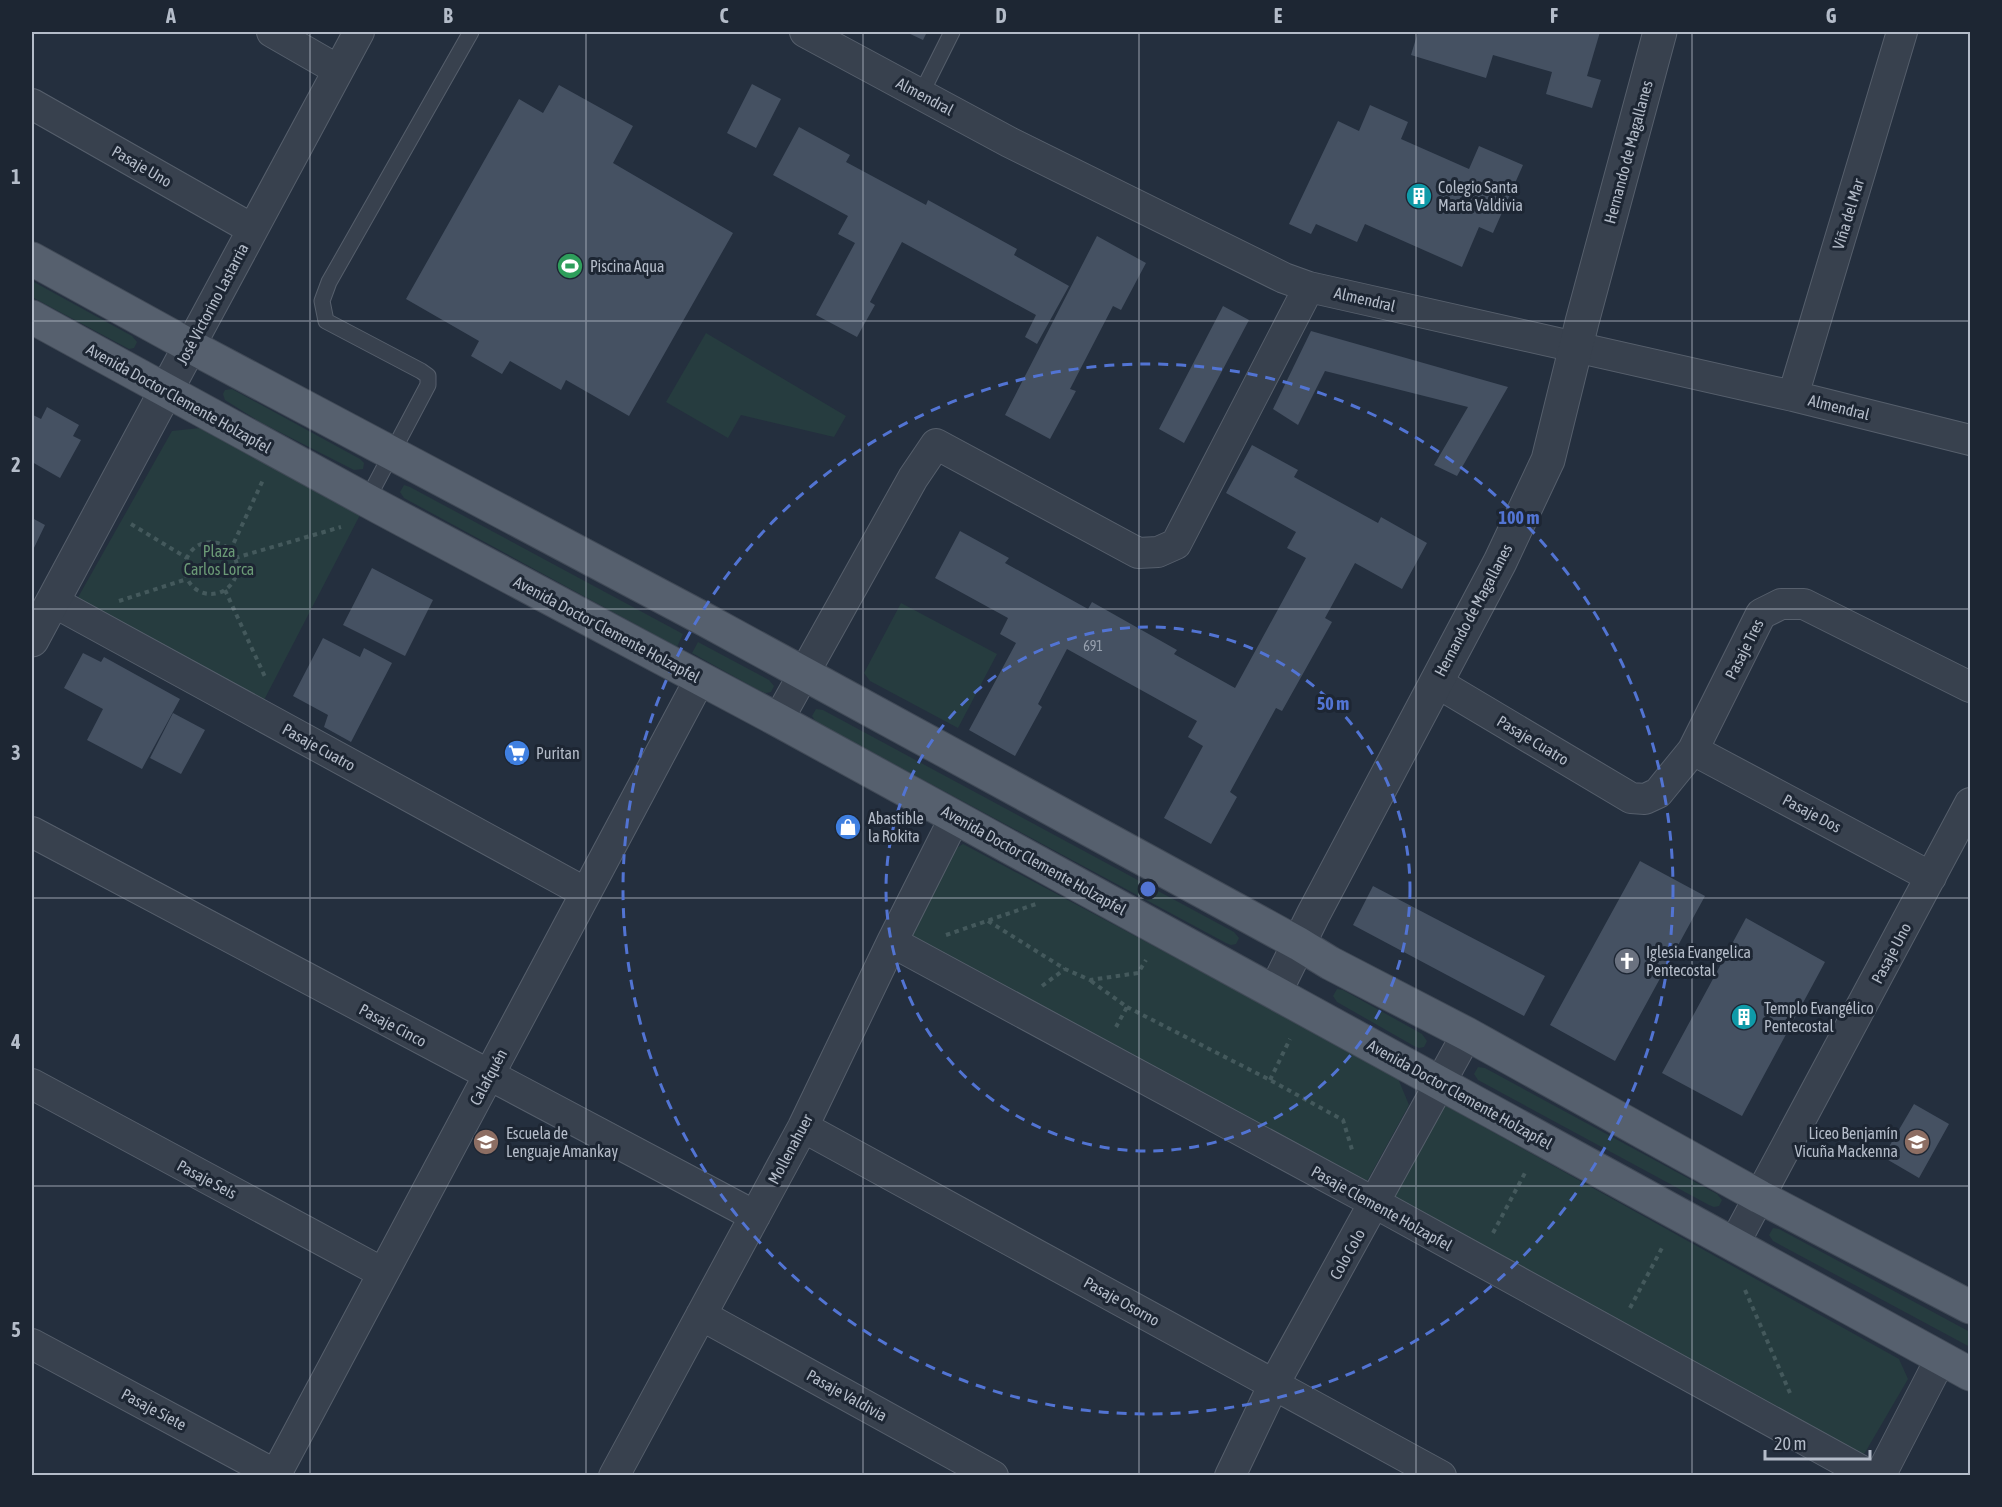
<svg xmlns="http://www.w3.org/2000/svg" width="2002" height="1507" viewBox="0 0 2002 1507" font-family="'Asap Condensed',sans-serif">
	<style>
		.green { fill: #263c3f }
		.building { fill: #455162 }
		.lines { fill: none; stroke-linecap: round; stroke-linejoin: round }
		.service-casing { stroke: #565f6c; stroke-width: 17 }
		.minor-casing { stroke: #565f6c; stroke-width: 32 }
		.tertiary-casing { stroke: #565f6c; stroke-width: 35 }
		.primary-casing { stroke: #414a57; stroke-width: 35 }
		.path { stroke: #44595c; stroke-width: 4; stroke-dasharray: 4.5 4.5; stroke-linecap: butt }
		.service { stroke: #38414e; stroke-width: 15 }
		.minor { stroke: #38414e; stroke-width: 30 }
		.tertiary { stroke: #38414e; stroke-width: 33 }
		.primary { stroke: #56606e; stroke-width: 33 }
		.grid { fill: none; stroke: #b4bcc9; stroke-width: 1.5; stroke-opacity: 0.55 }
		.ring { fill: none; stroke: #5274d3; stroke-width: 3; stroke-dasharray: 10 8 }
		.labels { text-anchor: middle; stroke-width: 6; stroke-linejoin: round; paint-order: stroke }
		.number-label { font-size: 14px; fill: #98a1af }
		.street-label { font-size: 16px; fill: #b4bcc9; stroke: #1d2633 }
		.poi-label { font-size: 16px; fill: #b4bcc9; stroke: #1d2633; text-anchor: start }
		.park-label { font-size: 16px; fill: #6b9a76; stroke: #1d2633 }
		.centre { fill: #5274d3; stroke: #1d2633; stroke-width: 3 }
		.ring-label { font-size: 18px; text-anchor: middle; font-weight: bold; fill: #5274d3; stroke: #1d2633; stroke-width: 6; stroke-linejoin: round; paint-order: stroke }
		.neatline { fill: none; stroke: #b4bcc9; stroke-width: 2 }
		.grid-label { font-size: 20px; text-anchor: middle; font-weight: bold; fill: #b4bcc9 }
	</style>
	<rect width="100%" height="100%" fill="#242f3e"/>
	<path class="green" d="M32,281L132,336L137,342L134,348L129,349L32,297Z
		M706,333L846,416L834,437L741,415L728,438L666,402Z
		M232,389L360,459L364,463L363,469L354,470L260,422L225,400L223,394L225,390Z
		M200,428L360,515L263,702L76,601L172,431Z
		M404,485L410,487L683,634L677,647L404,498L400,492Z
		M901,603L997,654L958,728L870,681L864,673Z
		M698,642L769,680L774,686L771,692L766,693L760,691L692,653Z
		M816,709L823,710L1234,932L1239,938L1236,944L1231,945L1226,943L816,722L812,716Z
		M963,844L1397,1076L1409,1105L1366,1183L904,938L950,852Z
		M1337,989L1343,990L1422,1034L1427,1041L1424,1047L1419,1048L1414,1046L1337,1002L1333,996Z
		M1478,1067L1485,1068L1717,1194L1722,1200L1719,1206L1714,1207L1709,1205L1478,1080L1474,1074Z
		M1439,1102L1899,1359L1908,1379L1863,1456L1387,1200Z
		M1773,1228L1779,1229L1970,1332V1347L1773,1241L1769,1235Z"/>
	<path class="building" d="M906,32H927L923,40Z
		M1418,32H1600L1587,76L1601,80L1592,108L1546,94L1552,72L1493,55L1486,78L1411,55Z
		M752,84L781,99L756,148L727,133Z
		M559,85L633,126L613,163L733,233L629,416L566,380L561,390L510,361L502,374L471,356L479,341L406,299L519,99L543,113Z
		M1370,105L1408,122L1401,139L1469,169L1479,146L1523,165L1493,233L1479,227L1462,267L1365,224L1357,242L1316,224L1311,234L1289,224L1338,121L1359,131Z
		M799,127L850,155L846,162L926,205L928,200L1017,249L1014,255L1069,286L1037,344L1025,337L1036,315L902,242L870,302L875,305L857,337L816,315L855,243L838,234L848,216L773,175Z
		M1097,236L1146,263L1121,310L1113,306L1070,389L1076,391L1050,439L1005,415Z
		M1223,306L1249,320L1184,443L1159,429Z
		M1311,331L1508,387L1457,476L1434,465L1468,407L1325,371L1298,425L1273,409Z
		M47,407L79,425L73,436L81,440L60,478L32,462V418L33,415L41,419Z
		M1252,445L1298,470L1294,477L1378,523L1381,517L1427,543L1402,589L1355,563L1325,618L1332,622L1282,711L1276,708L1230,792L1237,797L1211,844L1164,818L1203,746L1188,737L1197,721L1067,649L1038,704L1042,707L1015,756L969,730L1016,643L1000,634L1008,618L935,578L960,531L1009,558L1005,563L1088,609L1092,602L1177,650L1174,654L1235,688L1306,558L1287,548L1296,532L1226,493Z
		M32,518L45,525L32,552Z
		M372,568L433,600L405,656L343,625Z
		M323,638L360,657L364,648L392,663L351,742L324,727L328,715L293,696Z
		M83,653L101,662L104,657L180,699L142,769L87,740L103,709L64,688Z
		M173,713L205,730L181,774L150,758Z
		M1640,861L1705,896L1615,1061L1550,1025Z
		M1373,886L1545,976L1524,1016L1353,925Z
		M1746,918L1825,962L1742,1116L1662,1073Z
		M1914,1104L1949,1124L1919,1178L1883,1157Z"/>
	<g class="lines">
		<g class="service-casing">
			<path id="service" d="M921,94L952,32
				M367,500L428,385V376L421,371L326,321L322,301L329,282L471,32"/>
		</g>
		<g class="minor-casing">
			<path id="minor" d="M272,32L338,70
				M805,32L1009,142L1284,278L1309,287L1793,396L1970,440
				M32,104L252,229
				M190,346L359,32
				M1793,396L1902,32
				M52,601L586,893
				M1436,682L1631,798L1645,799L1658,793L1693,750L1761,614L1781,604H1804L1970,687
				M778,720L913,478L936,444L1138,553L1158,552L1176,544L1309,287
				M1693,750L1931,877
				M32,832L755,1216
				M892,942L1375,1203L1871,1476
				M32,1084L383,1273
				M803,1127L1441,1476
				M1734,1244L1970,803
				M701,1315L993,1476
				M32,1344L276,1475
				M275,1476L700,679
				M614,1476L803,1127L892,942L955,817
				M1230,1476L1274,1384L1467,1034
				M1880,1476L1941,1358"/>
		</g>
		<g class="tertiary-casing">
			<path id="tertiary" d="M32,640L190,346
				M1275,992L1313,915L1500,562L1548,460L1582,322L1660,32"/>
		</g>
		<g class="primary-casing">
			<path id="primary" d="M32,259L190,346L702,618L1299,944L1330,963L1467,1034L1760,1197L1970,1307
				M32,317L379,507L778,720L1970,1374"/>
		</g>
		<path class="path" d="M131,524L187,558
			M185 568a26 26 0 1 1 52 0a26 26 0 1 1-52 0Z
			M230,551L263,480
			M235,558L341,527
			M225,590L266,679
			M119,601L187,579
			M988,921L1065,969L1090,980L1138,973L1146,960
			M946,935L1039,903
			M1091,981L1127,1007L1116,1027
			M1042,986L1065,969
			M1127,1007L1270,1080L1343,1120L1353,1153
			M1270,1080L1290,1039
			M1493,1233L1526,1171
			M1745,1290L1790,1393
			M1630,1308L1663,1246"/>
		<use href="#service" class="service"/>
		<use href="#minor" class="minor"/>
		<use href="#tertiary" class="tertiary"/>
		<use href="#primary" class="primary"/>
	</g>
	<path class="grid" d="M310,32V1476M586,32V1476M863,32V1476M1139,32V1476M1416,32V1476M1692,32V1476M32,321H1970M32,609H1970M32,898H1970M32,1186H1970"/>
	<g class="ring">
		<circle cx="1148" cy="889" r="262"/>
		<circle cx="1148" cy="889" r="525"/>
	</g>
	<defs>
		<g id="building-disc" transform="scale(1.35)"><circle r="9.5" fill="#0f9aa8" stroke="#1d2633"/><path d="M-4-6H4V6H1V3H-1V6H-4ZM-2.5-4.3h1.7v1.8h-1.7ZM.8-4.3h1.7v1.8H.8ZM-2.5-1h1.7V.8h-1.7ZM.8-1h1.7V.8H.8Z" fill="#fff"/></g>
		<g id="stadium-disc" transform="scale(1.35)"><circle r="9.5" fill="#2e9e5b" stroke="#1d2633"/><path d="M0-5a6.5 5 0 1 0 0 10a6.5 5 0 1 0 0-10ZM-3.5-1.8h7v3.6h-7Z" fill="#fff"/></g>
		<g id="supermarket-disc" transform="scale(1.35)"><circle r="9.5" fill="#3f7fe0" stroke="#1d2633"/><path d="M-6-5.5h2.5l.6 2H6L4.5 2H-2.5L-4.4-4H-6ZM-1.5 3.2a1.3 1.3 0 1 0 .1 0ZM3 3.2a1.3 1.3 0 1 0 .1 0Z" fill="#fff"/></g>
		<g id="shop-disc" transform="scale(1.35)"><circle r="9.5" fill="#3f7fe0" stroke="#1d2633"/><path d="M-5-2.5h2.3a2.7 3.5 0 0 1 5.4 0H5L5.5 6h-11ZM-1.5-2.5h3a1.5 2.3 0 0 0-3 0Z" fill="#fff"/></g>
		<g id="church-disc" transform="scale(1.35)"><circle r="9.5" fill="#6b7280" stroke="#1d2633"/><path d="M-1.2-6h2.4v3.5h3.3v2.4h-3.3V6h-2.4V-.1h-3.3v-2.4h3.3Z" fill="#fff"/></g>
		<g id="school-disc" transform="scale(1.35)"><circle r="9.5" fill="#8d6e63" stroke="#1d2633"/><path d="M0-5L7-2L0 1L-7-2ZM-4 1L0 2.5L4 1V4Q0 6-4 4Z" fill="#fff"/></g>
	</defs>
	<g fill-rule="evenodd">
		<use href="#building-disc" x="1419" y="196"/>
		<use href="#stadium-disc" x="570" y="266"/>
		<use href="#supermarket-disc" x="517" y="753"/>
		<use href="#shop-disc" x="848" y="827"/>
		<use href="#church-disc" x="1627" y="961"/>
		<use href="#building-disc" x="1744" y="1017"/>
		<use href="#school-disc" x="486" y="1142"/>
		<use href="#school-disc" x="1917" y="1142"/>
	</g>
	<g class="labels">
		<g class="number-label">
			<text x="1093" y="651">691</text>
		</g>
		<g class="street-label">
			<text transform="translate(925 96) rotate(28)" y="6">Almendral</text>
			<text transform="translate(1628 152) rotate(-75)" y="6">Hernando de Magallanes</text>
			<text transform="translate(142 166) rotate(30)" y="6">Pasaje Uno</text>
			<text transform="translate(1848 214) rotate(-73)" y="6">Viña del Mar</text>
			<text transform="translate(1365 299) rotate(13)" y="6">Almendral</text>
			<text transform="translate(212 304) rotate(-62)" y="6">José Victorino Lastarria</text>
			<text transform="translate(179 398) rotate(29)" y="6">Avenida Doctor Clemente Holzapfel</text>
			<text transform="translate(1839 407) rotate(14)" y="6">Almendral</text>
			<text transform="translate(1473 610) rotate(-62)" y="6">Hernando de Magallanes</text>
			<text transform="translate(607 629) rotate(28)" y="6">Avenida Doctor Clemente Holzapfel</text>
			<text transform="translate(1744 649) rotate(-63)" y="6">Pasaje Tres</text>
			<text transform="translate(1533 740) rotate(31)" y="6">Pasaje Cuatro</text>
			<text transform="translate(319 747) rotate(29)" y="6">Pasaje Cuatro</text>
			<text transform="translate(1812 813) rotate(28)" y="6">Pasaje Dos</text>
			<text transform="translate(1034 860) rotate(29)" y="6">Avenida Doctor Clemente Holzapfel</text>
			<text transform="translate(1891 953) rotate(-62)" y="6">Pasaje Uno</text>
			<text transform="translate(393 1025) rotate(28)" y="6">Pasaje Cinco</text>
			<text transform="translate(488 1077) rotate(-62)" y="6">Calafquén</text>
			<text transform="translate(1460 1094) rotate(29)" y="6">Avenida Doctor Clemente Holzapfel</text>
			<text transform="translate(790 1149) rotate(-62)" y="6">Mollenahuer</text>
			<text transform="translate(207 1179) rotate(28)" y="6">Pasaje Seis</text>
			<text transform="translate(1382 1208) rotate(29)" y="6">Pasaje Clemente Holzapfel</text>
			<text transform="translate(1347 1254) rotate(-61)" y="6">Colo Colo</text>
			<text transform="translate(1122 1301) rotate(29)" y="6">Pasaje Osorno</text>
			<text transform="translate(847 1395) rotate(29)" y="6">Pasaje Valdivia</text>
			<text transform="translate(154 1409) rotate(28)" y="6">Pasaje Siete</text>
		</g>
		<g class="poi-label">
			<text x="1438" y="193">Colegio Santa<tspan x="1438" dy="18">Marta Valdivia</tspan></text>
			<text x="590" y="272">Piscina Aqua</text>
			<text x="536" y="759">Puritan</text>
			<text x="868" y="824">Abastible<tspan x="868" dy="18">la Rokita</tspan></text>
			<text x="1646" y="958">Iglesia Evangelica<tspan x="1646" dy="18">Pentecostal</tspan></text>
			<text x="1764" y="1014">Templo Evangélico<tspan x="1764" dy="18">Pentecostal</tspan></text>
			<text x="506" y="1139">Escuela de<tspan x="506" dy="18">Lenguaje Amankay</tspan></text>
			<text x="1898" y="1139" text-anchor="end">Liceo Benjamín<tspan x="1898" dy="18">Vicuña Mackenna</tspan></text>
		</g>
		<g class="park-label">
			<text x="219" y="557">Plaza<tspan x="219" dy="18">Carlos Lorca</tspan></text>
		</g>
	</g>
	<circle cx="1148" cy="889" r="9" class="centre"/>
	<g class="ring-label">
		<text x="1519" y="524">100 m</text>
		<text x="1333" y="710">50 m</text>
	</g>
	<rect width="2002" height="1507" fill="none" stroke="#1d2633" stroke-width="66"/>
	<path d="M1765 1450v9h105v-9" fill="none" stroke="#b4bcc9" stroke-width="3"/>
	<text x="1774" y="1450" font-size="18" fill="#b4bcc9" stroke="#1d2633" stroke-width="4.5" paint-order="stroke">20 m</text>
	<rect x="33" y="33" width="1936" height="1441" class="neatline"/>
	<g class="grid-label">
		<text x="171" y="23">A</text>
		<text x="448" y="23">B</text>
		<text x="724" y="23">C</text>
		<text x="1001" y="23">D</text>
		<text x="1278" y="23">E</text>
		<text x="1554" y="23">F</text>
		<text x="1831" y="23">G</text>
		<text x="16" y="184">1</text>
		<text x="16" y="472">2</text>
		<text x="16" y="760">3</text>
		<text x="16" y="1049">4</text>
		<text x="16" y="1337">5</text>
	</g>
</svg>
